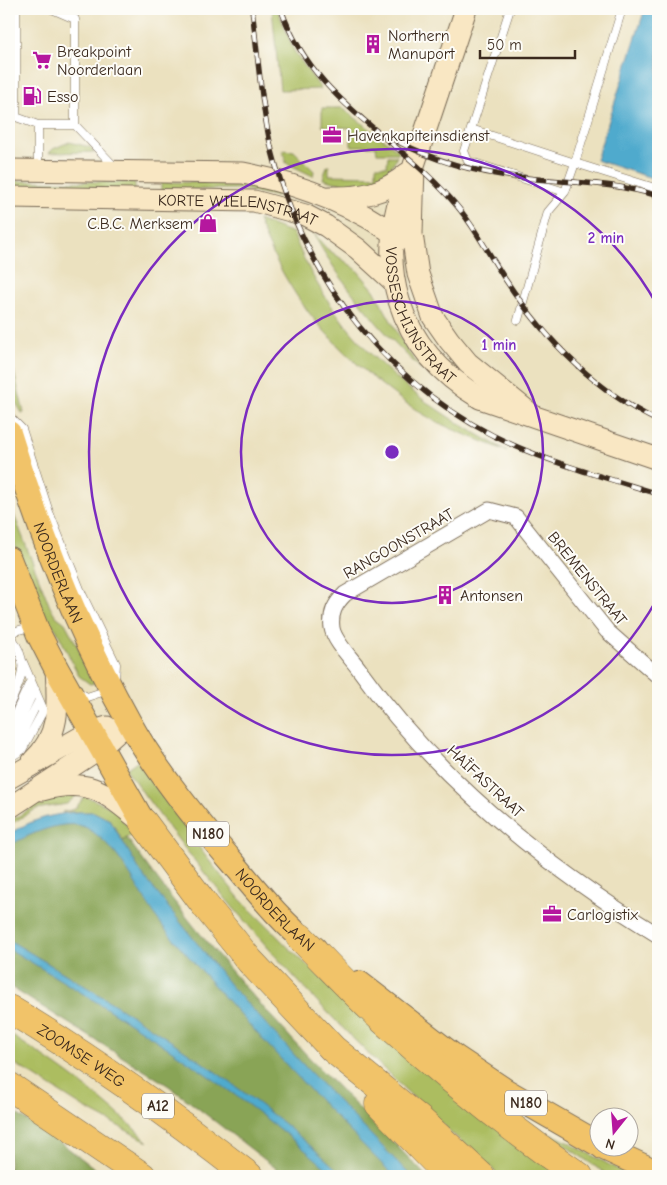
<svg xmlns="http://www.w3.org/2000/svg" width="667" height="1185" viewBox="0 0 667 1185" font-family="'Comic Neue',sans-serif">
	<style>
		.green { fill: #acbd61; stroke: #747440 }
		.forest { fill: #89a457; stroke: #62673a }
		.water { fill: #4faacd; stroke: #456a76 }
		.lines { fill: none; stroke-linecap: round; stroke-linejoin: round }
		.lane-casing { stroke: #796a56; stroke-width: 9 }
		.street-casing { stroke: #796a56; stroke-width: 17 }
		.secondary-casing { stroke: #796a56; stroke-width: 23 }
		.primary-casing { stroke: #796a56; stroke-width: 26 }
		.highway-casing { stroke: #796a56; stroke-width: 29 }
		.lane { stroke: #fff; stroke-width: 8 }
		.street { stroke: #fff; stroke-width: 15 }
		.secondary { stroke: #f9e7c3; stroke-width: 21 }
		.primary { stroke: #f1c369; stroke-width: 24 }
		.highway { stroke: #f1c369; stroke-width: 28 }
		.tram { stroke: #3b2a1e; stroke-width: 1 }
		.rail-casing { stroke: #3b2a1e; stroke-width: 5.5 }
		.rail { stroke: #fdfcf7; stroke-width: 4; stroke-dasharray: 11; stroke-linecap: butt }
		.ring { fill: none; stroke: #7b2cbf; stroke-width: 2.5 }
		.labels { text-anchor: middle; stroke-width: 4; stroke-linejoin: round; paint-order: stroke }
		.shield { fill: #fdfcf7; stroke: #75695f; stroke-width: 1 }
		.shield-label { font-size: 15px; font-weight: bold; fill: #3b2a1e }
		.poi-label { font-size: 16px; fill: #3b2a1e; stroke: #fdfcf7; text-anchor: start }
		.street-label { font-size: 16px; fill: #3b2a1e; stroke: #fdfcf7 }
		.centre { fill: #7b2cbf; stroke: #fdfcf7; stroke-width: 2.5 }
		.ring-label { font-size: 15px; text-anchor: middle; font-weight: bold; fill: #7b2cbf; stroke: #fdfcf7; stroke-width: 4; stroke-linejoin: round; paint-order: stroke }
	</style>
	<rect width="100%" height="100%" fill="#fdfcf7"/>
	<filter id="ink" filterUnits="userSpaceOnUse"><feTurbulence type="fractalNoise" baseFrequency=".02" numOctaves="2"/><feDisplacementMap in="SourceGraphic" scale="10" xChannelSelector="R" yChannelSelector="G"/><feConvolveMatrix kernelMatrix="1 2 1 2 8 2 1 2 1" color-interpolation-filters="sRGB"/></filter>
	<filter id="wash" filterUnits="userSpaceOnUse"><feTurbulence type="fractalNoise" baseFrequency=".0096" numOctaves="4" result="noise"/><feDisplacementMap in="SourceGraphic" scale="20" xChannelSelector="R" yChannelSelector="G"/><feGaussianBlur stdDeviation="1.12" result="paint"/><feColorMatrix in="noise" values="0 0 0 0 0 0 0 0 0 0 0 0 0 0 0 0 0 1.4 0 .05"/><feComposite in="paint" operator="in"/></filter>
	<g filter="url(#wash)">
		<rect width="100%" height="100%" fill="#ebe1bf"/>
		<path class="green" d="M272,9H277L294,51L321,89L280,90Z
			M322,108H342L399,151L398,153H377L376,146H351V128L322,126Z
			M69,142L90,147L95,152L49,153L53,149Z
			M283,150L294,151L314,171L313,176L286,163Z
			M388,156H397C383,190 352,188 323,179L327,166H329V175L376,176V166H387Z
			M9,181L135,182V190L9,188Z
			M161,182L239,183L277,190V196L239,189L161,190Z
			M258,220L293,233C320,305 374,367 438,410C460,425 484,438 507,451C482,441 456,432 433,420C383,392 319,335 290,285C277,264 267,242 258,220Z
			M311,230L326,248L356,269L374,290L407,350L423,371C379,329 341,284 311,230Z
			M9,351L24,413H22L9,391Z
			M9,502L50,607L56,616L65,623L94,677V683L90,684L79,676L56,629L45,619L23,569L9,527Z
			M137,761L207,858L239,898L291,950L333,989L563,1176H500C361,1055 232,920 126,769Z
			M80,792L67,804L36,809L9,825V822L44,800Z
			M85,796L114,809L133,833L123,841L110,820L94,812H62L75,809Z
			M9,1034C60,1066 106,1100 148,1142L83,1107L9,1060Z
			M551,1133L630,1176H609L554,1138Z"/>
		<path class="forest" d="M69,818L122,841L127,838C185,920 250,995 319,1068C354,1105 392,1139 426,1176H286L169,1086L9,986V841Z
			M9,1109L61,1143L105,1176H9Z"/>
		<path class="water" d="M645,9H658V180L596,160Z
			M77,812H94L110,820L142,874L231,986L309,1071L411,1176H394C315,1097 238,1015 165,929C139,897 124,850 87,828C66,817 27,835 9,846V834C33,819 49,815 77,812Z
			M9,940C126,1010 244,1082 344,1176H335C236,1087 123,1017 9,949Z"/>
	</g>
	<g filter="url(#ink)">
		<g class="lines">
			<g class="lane-casing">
				<path id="lane" d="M16,9V117L38,125H75
					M52,9L75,19V125L116,168
					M510,9L464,151L468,161L565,192L575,163L658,189
					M38,125V168
					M471,129L575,163L622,9
					M518,320L548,212L565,192
					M9,416L22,429L49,512L82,594L116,664L115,681
					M9,633L33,626
					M9,634C31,662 22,677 9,706
					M78,692L87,697L108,690
					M9,727L31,680
					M9,743L35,689
					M10,757L39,700
					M9,758L22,750L42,713V706L23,662"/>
			</g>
			<g class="street-casing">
				<path id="street" d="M658,676L607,631L516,517L489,510L345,594C335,604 330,613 332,628C334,641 351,658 359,669C436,777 545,866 658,935"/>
			</g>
			<g class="secondary-casing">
				<g id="secondary">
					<path d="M466,9L414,165L412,234L418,274L433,317L449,340L468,363L532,415"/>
					<path d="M9,170L243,173C298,184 355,205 401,239"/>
					<path id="s1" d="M407,175C373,265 396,348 480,398L658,459"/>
					<path id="s2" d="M9,197L254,201L305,215L326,226L358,249L393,281"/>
					<path d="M329,197C360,198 384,194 408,173"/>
					<path d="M33,761C61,735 58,703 56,668"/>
					<path d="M9,778L90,732L107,727"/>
					<path d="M42,790C92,777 105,793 142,822"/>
					<path d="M9,808L100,748L129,722"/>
				</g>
			</g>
			<g class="primary-casing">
				<g id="primary">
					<path id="s3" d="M9,433C39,532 78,631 129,722C156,771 198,822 234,864C259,894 284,925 315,949"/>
					<path d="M9,559L39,635L56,668L143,822"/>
					<path d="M359,983L455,1057L506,1091L600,1145"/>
					<path d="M604,1148L658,1173"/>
				</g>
			</g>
			<g class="highway-casing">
				<g id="highway">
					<path d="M143,822L204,904L250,961L333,1049L420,1120L481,1176"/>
					<path d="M300,937C328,965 355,994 383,1020C445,1076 511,1129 579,1176"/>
					<path id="s4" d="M9,1009C93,1059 172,1116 249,1176"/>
					<path d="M9,1086L142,1176"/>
					<path d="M379,1104L449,1176"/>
				</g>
			</g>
			<use href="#lane" class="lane"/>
			<use href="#street" class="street"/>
			<use href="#secondary" class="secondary"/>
			<use href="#primary" class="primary"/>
			<use href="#highway" class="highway"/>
			<path class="tram" d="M9,622V626"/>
			<g class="rail-casing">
				<path id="rail" d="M252,9C258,56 261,105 272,151C305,281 391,391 515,446C561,466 611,479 658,494
					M281,9C312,99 390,131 450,198C472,222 487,251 505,279C544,338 594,390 658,421
					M399,142C439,163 482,174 527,178C572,183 614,182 658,196"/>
			</g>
			<use href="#rail" class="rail"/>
		</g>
	</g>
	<g class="ring">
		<circle cx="392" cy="452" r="151"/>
		<path d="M657 599A303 303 0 1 1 657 305"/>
	</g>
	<defs>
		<g id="building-bare" transform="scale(1.5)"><path d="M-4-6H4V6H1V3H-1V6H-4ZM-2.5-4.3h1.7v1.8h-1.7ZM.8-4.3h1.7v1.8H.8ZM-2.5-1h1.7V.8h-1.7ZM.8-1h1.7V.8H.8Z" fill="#b5179e" stroke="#fdfcf7" stroke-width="2.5" paint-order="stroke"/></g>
		<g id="supermarket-bare" transform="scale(1.5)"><path d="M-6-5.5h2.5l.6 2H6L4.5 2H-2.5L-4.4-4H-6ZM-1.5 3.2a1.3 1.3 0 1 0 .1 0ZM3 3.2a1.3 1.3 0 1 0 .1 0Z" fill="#b5179e" stroke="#fdfcf7" stroke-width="2.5" paint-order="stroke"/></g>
		<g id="fuel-bare" transform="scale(1.5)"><path d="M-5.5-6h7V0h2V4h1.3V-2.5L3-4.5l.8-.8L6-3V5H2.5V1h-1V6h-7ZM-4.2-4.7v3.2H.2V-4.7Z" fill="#b5179e" stroke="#fdfcf7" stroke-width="2.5" paint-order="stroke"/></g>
		<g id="office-bare" transform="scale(1.5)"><path d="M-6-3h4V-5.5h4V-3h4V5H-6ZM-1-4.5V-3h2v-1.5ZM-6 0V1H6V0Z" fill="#b5179e" stroke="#fdfcf7" stroke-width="2.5" paint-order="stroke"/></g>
		<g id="shop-bare" transform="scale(1.5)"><path d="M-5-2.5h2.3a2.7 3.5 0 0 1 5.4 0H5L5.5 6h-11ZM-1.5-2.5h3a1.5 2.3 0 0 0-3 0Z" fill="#b5179e" stroke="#fdfcf7" stroke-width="2.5" paint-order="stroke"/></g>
	</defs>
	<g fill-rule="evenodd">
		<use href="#building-bare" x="373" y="44"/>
		<use href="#supermarket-bare" x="42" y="60"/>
		<use href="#fuel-bare" x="32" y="96"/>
		<use href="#office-bare" x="332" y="135"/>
		<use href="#shop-bare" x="208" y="223"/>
		<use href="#building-bare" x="445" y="595"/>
		<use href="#office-bare" x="552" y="914"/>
	</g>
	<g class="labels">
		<g class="shield">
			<rect x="187" y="821.5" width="42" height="25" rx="4"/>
			<rect x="505" y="1090.5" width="42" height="25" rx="4"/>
			<rect x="142" y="1093.5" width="32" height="25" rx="4"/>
		</g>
		<g class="shield-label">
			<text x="208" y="839">N180</text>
			<text x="526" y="1108">N180</text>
			<text x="158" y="1111">A12</text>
		</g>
		<g class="poi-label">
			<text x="388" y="41">Northern<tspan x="388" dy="18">Manuport</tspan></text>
			<text x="57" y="57">Breakpoint<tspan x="57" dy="18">Noorderlaan</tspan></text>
			<text x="47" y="102">Esso</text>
			<text x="347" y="141">Havenkapiteinsdienst</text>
			<text x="193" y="229" text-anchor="end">C.B.C. Merksem</text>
			<text x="460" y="601">Antonsen</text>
			<text x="567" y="920">Carlogistix</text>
		</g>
		<g class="street-label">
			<text dy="6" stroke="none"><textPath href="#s2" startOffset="230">KORTE WIELENSTRAAT</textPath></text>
			<text dy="6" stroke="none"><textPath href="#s1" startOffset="150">VOSSESCHIJNSTRAAT</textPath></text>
			<text transform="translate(398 543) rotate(-30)" y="6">RANGOONSTRAAT</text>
			<text dy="6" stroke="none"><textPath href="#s3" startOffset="148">NOORDERLAAN</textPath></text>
			<text transform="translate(588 578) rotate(51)" y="6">BREMENSTRAAT</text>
			<text transform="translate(486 781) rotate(43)" y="6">HAÏFASTRAAT</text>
			<text dy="6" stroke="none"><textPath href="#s3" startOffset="552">NOORDERLAAN</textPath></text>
			<text dy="6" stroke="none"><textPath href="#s4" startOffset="86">ZOOMSE WEG</textPath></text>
		</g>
	</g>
	<circle cx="392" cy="452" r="8" class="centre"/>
	<g class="ring-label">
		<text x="606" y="243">2 min</text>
		<text x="499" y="350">1 min</text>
	</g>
	<rect width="667" height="1185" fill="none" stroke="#fdfcf7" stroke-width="30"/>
	<g transform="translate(614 1132) rotate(197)"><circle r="24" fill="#fdfcf7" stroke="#afa8a0"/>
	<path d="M0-4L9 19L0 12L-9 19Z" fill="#b5179e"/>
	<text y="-8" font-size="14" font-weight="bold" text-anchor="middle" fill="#3b2a1e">N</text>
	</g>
	<path d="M480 50v8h95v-8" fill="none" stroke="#3b2a1e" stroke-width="2.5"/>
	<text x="487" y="50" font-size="15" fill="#3b2a1e" stroke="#fdfcf7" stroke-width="4" paint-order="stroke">50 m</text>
</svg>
